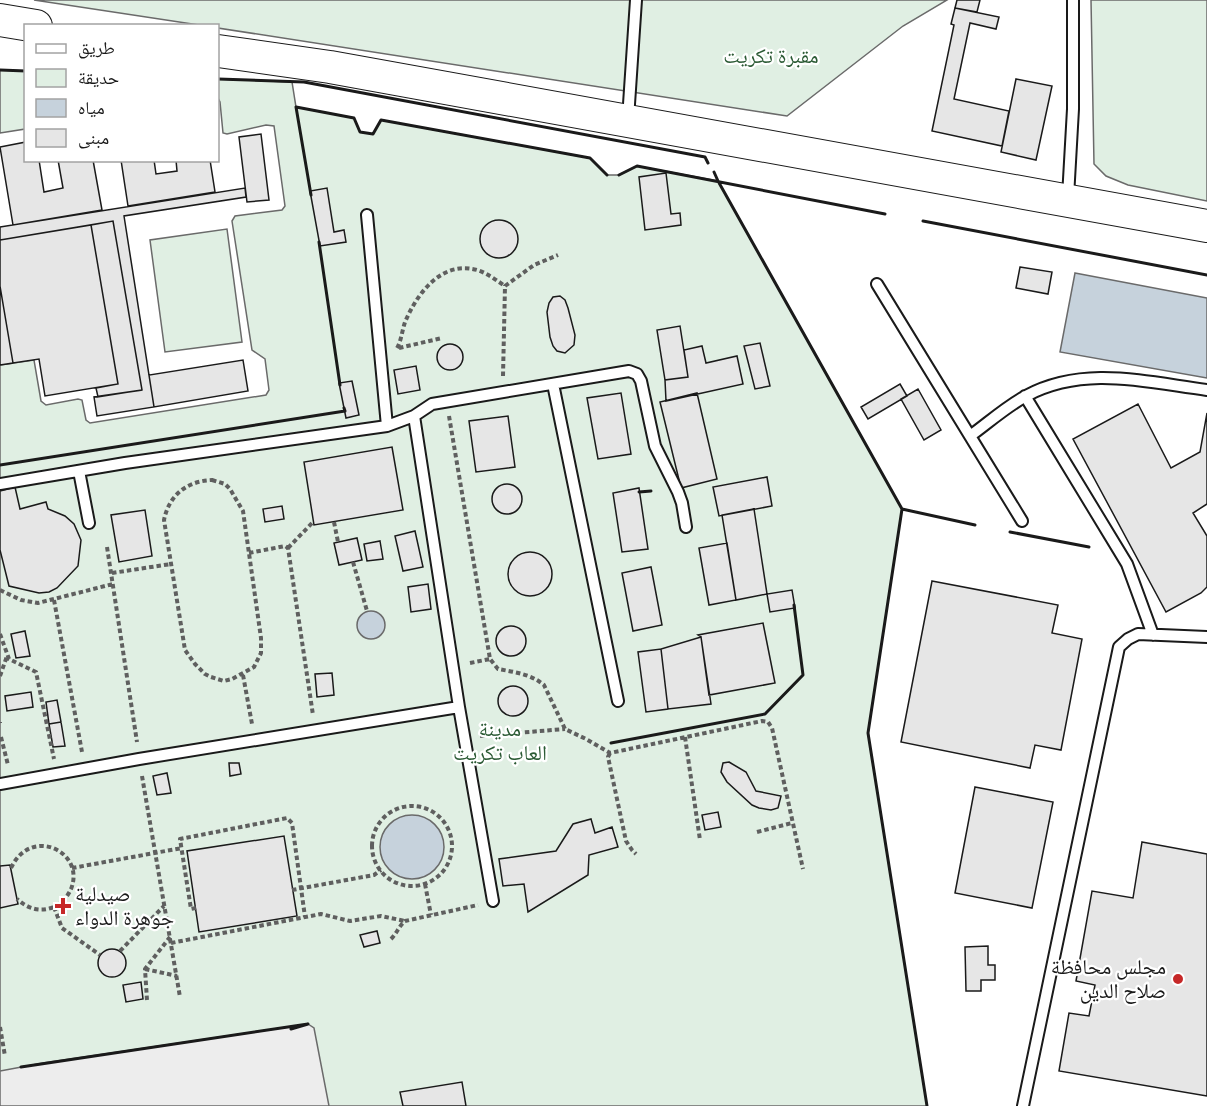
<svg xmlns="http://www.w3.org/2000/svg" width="1207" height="1106" viewBox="0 0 1207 1106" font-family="Cabin,'Noto Naskh Arabic',sans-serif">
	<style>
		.green { fill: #e0efe3; stroke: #6a6a6a; stroke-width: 1.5 }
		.parking { fill: #ededed; stroke: #6a6a6a; stroke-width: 1.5 }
		.water { fill: #c6d2dc; stroke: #6a6a6a; stroke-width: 1.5 }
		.building { fill: #e6e6e6; stroke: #1a1a1a; stroke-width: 1.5 }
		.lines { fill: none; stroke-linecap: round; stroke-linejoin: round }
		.lane-casing { stroke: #1a1a1a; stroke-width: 14 }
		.secondary-casing { stroke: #1a1a1a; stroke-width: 34 }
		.path { stroke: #5f5f5f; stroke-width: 4; stroke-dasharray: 4.5 3; stroke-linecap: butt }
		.lane { stroke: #fff; stroke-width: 10 }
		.secondary { stroke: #fff; stroke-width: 32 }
		.wall { stroke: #1a1a1a; stroke-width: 3 }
		.poi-dot { fill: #c62828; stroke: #fff; stroke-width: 2 }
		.labels { text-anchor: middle; stroke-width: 4.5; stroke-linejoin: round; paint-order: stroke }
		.park-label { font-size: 21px; fill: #2b5a34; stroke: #fff }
		.poi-label { font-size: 21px; fill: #1a1a1a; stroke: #fff; text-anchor: start }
	</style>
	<rect width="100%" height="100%" fill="#fff"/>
	<path class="green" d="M34,0H947L903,26L787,116L218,28V26L199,25Z
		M1091,0H1207V201L1128,185L1106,176L1094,164Z
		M0,70L25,71V129L0,133Z
		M218,79L292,82L296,107L354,118L360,132L373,134L381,120L590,158L607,175H619L637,166L718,181L902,509L868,733L927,1106H0V365L34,360L41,401L46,405L78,399L82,400L86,420L90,423L266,395L269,390L265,359L252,350L232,221L235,216L282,210L285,206L274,126L266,125L227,134L223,133L220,102L218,98Z
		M227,229L242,342L165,352L150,240Z"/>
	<path class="parking" d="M308,1024L314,1028L329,1106H0V1071L43,1063Z"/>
	<path class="water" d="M1075,273L1207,298V378L1060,352Z
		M357 625a14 14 0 1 1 28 0a14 14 0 1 1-28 0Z
		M380 847a32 32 0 1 1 64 0a32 32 0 1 1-64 0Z"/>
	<path class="building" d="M957,0H980L977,12L955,8Z
		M955,8L999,17L996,29L970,23L954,99L1009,111L1002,146L932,131L954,25L951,24Z
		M1016,79L1052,86L1036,160L1001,152Z
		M261,134L269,200L247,202L239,137Z
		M26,142V160H39L44,192L63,188L58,160H93L102,210L13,225L0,147Z
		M121,160H154L156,174L177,171L176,160H210L215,192L128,206Z
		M666,173L671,214L680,213L681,225L645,230L639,177Z
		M245,188L246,197L124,216L154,407L97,416L94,397L142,390L113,221L0,240V227Z
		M327,188L334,232L344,230L346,242L320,246L310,191Z
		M480 239a19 19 0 1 1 38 0a19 19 0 1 1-38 0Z
		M113,221L142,390L98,397L96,388L118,384L91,225Z
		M91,225L118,384L45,396L39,359L13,363L0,286V240Z
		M1020,267L1052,272L1048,294L1016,288Z
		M0,286L13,363L0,365Z
		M560,296L565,300L568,308L575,335L574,345L565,353L557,351L553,346L550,337L547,312L549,303L553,297Z
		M680,326L688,377L665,380L657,330Z
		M760,343L770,386L755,389L744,346Z
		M437 357a13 13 0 1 1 26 0a13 13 0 1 1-26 0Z
		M702,346L706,363L737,356L743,384L666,401L665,380L688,377L684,350Z
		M243,360L248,391L154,407L149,375Z
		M416,366L420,390L398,394L394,370Z
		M352,381L359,415L346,418L339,383Z
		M900,384L907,396L868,419L861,407Z
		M918,389L941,430L924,440L901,399Z
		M621,393L631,454L598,459L587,398Z
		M697,393L717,479L681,488L660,402Z
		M1138,404L1171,468L1200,452L1207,413V504L1193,513L1207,536V587L1201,593L1166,612L1073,439Z
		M508,416L515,467L476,472L469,421Z
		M392,447L403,510L314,525L304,462Z
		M767,477L772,506L719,516L713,487Z
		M492 499a15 15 0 1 1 30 0a15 15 0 1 1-30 0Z
		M15,487L20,509L46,502L48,509L65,516L74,524L81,540L78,566L57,588L49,592L39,593L9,586L0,550V491Z
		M639,488L648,549L622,552L613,493Z
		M282,506L284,519L265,522L263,509Z
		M754,509L767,594L736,600L722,515Z
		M145,510L152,556L119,562L111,515Z
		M415,531L423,567L403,571L395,536Z
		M357,538L362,560L339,565L334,543Z
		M380,541L383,559L367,561L364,544Z
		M727,543L736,600L709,605L699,548Z
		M508 574a22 22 0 1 1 44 0a22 22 0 1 1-44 0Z
		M651,567L662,625L633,631L622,573Z
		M932,581L1058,605L1052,633L1082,639L1061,750L1035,745L1030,768L901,742Z
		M428,584L431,609L411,612L408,587Z
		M792,590L795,608L770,612L767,594Z
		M763,623L775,683L709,695L701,637L698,635Z
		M496 641a15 15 0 1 1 30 0a15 15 0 1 1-30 0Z
		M25,631L30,656L16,658L11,634Z
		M701,637L711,704L668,709L661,649Z
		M661,649L668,709L646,712L638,652Z
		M332,673L334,695L317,697L315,674Z
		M498 701a15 15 0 1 1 30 0a15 15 0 1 1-30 0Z
		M31,692L33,707L7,711L5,696Z
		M57,700L61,722L49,724L46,702Z
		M61,722L65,746L53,747L49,724Z
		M729,762L746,772L756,791L781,796L778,808L771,810L759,808L752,805L727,782L721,772L723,763Z
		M229,763H239L241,774L230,776Z
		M167,773L171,793L157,795L153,776Z
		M975,787L1053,802L1032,908L955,893Z
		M718,812L721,827L705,830L702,815Z
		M591,819L595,833L612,827L618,847L589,855L588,875L528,912L524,884L503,886L499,859L556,851L573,824Z
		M284,836L297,916L199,932L187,851Z
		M1142,842L1207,854V1096L1059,1071L1069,1013L1089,1016L1095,985L1076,981L1092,891L1133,898Z
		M10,865L18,904L0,908V866Z
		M377,931L380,943L364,947L360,935Z
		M988,946V965H995V980H981V991H966L965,947Z
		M98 963a14 14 0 1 1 28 0a14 14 0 1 1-28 0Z
		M141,982L143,999L126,1002L123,985Z
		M462,1082L466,1106H403L400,1092Z"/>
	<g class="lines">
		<g class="lane-casing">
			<path id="lane" d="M628,119L636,0
				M1068,197L1073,109V0
				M367,215L387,426
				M877,284L1022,521
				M553,384L618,701
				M1025,396L1127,564L1153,635
				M414,416L459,707L493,901
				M970,436C988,423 1007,406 1026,396C1084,365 1145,382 1207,390
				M79,471L89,523
				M0,484L125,463L387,426L414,416L432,404L629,371L637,374L641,381L655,446L678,492L682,503L686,527
				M0,784L139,759L459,707
				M1023,1106L1119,647L1128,639L1138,634L1207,637"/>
		</g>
		<g class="secondary-casing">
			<path id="secondary" d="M0,20L36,26
				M218,51L330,67L1207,226"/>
		</g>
		<path class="path" d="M397,348C401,342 402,331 405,322C417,294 441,260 477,270C487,273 496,280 505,286
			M399,348L442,338
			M503,376L505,286L534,265L558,255
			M449,416L490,659L498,669C514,672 531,674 544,685L565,729L586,739L610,753L762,721L768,722L772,728L803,869
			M212,480L225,484L230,489L243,511L261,638V653L254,667L232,679L224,681L211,677L205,674L195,664L185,650L164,520C169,495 187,481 212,480Z
			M334,522L338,542
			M107,547L137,742
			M288,548L314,521
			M249,553L285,546L288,548L313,715
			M353,562L367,611
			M112,573L171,564
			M0,590L21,600L38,603L113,584
			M54,600L82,752
			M0,634L9,659L36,672L54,759
			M470,663L490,659
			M243,675L252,724
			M0,676L7,656
			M0,722V723
			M480,736L565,729
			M1,737L8,765
			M685,737L700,840
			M610,753L608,757L626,841L632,850L636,854
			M142,776L180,997
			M372 846a40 40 0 1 1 80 0a40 40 0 1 1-80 0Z
			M757,832L792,823
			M11,868C31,825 86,852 71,889C67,898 60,905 51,908C38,912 27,908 17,899
			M72,868L182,848
			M425,884L431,915
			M292,890L374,875L381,870
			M54,907L62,928L100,955
			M196,908L191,909L180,839L287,818L292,823L305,917
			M391,939C397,933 399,926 405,921L478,905
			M171,943L321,914L350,921L381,916L405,921
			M120,951L164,906
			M145,969L177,976
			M147,1000L145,969L170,937
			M0,1027L5,1056"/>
		<use href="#lane" class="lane"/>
		<use href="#secondary" class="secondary"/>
		<path class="wall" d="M0,70L26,71
			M218,79L304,82L705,157L708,163
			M714,172L718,181L902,509L868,733L927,1106
			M619,175L637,166L885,214
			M311,195L296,107L354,118L360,132L373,134L381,120L590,158L607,175
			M923,221L1207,275
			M319,242L340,385
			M0,465L345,411L344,408
			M639,492L651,491
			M902,509L975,525
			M1010,532L1089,547
			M611,743L765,714L803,675L794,605
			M21,1067L308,1024L291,1029"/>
	</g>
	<g class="poi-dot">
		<path d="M60 897h6v6h6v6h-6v6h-6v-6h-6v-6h6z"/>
		<circle cx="1178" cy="979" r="6"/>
	</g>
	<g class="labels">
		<g class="park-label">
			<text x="771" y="63">مقبرة تكريت</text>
			<text x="500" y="736">مدينة<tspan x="500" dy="24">العاب تكريت</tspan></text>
		</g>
		<g class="poi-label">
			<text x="75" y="901">صيدلية<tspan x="75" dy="24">جوهرة الدواء</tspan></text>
			<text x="1166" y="974" text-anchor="end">مجلس محافظة<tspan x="1166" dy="24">صلاح الدين</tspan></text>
		</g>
	</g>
	<rect x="24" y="24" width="195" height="138" fill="#ffffff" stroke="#a3a3a3" stroke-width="1.5"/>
	<rect x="36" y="44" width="30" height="9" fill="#ffffff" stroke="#a3a3a3" stroke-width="1.5"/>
	<text x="78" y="54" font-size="18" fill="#1a1a1a">طريق</text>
	<rect x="36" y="69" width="30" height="18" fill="#e0efe3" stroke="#a3a3a3" stroke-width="1.5"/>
	<text x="78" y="84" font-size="18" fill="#1a1a1a">حديقة</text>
	<rect x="36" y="99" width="30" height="18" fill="#c6d2dc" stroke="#a3a3a3" stroke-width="1.5"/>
	<text x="78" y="114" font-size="18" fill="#1a1a1a">مياه</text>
	<rect x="36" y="129" width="30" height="18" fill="#e6e6e6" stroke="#a3a3a3" stroke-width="1.5"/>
	<text x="78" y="144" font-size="18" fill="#1a1a1a">مبنى</text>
</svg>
